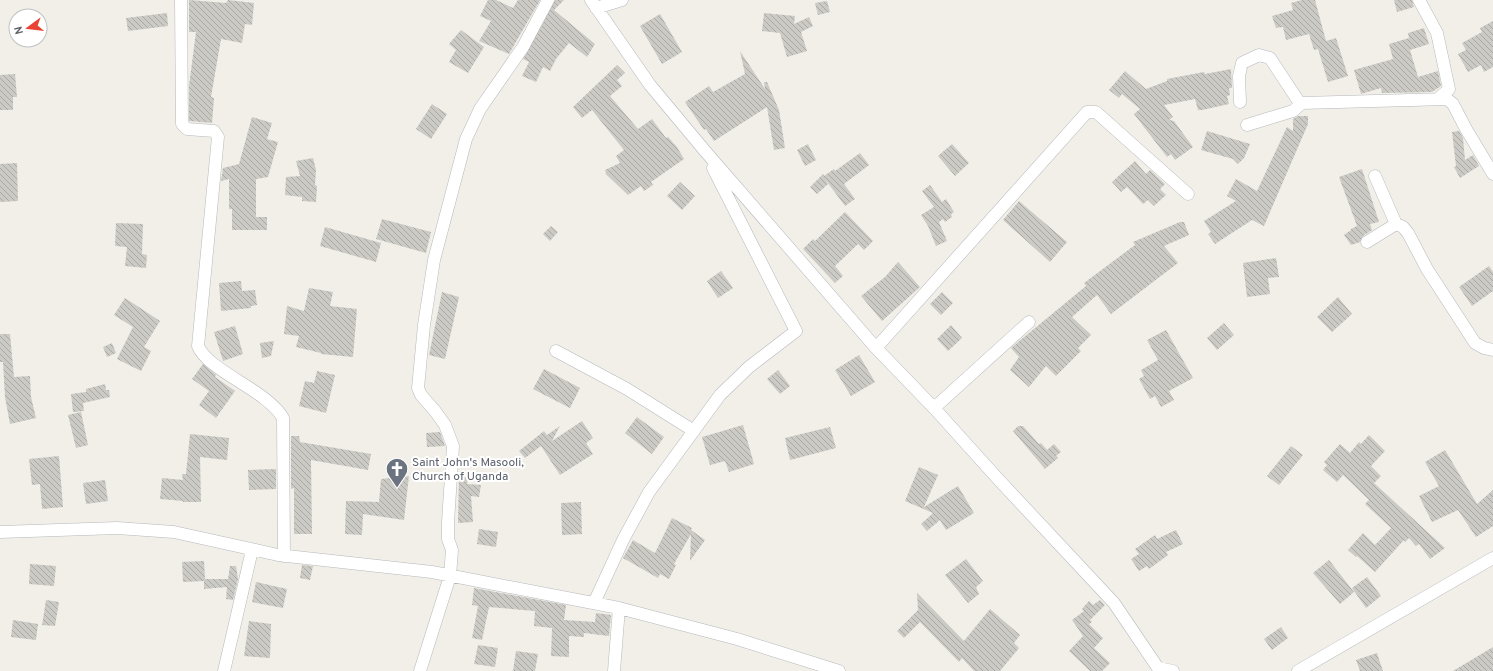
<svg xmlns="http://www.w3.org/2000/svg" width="1493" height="671" viewBox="0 0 1493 671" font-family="Overpass,sans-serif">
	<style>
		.building { fill: url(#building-back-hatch) }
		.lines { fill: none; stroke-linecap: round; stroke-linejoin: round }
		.minor-casing { stroke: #b5b8bc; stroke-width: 13 }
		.minor { stroke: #fff; stroke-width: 12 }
		.labels { text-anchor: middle; stroke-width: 4; stroke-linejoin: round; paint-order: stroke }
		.worship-label { font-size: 12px; fill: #5b616d; stroke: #fff; text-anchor: start }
	</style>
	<defs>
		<pattern id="building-back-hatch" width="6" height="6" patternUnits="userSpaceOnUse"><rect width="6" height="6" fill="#cccac5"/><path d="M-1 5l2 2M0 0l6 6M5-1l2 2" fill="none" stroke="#a9a8a4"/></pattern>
	</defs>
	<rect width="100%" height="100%" fill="#f1efe8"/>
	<path class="building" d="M189,0L226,3L228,0L254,3L252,25L245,24L242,43L221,39L211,97L214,98L212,123L189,121V86L196,32H189Z
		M488,0H496L513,8L518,0H540L509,54L479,41L491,21L480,16Z
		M555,0H564L554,10L595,44L587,57L569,43L556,59L550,71L543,67L536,82L522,76L529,62L523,59Z
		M1302,0H1315L1326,41L1336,38L1348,76L1328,82L1318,49L1314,50L1309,34L1286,40L1283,27L1276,28L1272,16L1293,10L1291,3Z
		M1394,0H1412L1414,7L1397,12Z
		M827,1L830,12L818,15L815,3Z
		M167,13L168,26L128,31L126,18Z
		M764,13L795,16L794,24L809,17L813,26L801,32L807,51L787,57L780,33L762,31Z
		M660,14L682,52L662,64L640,26Z
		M1493,21V67L1484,72L1481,65L1468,72L1458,54L1466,50L1462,43L1482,32L1480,28Z
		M1424,28L1429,44L1410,50L1418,77L1438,71L1441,86L1432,92L1382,93L1381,88L1361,94L1354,70L1393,59L1389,44L1409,38L1408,33Z
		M461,30L484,47L468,73L449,62L456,50L449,44Z
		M740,51L765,89L764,82H767L779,110L785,148L774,150L767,107L714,141L706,129L704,130L685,102L709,86L713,92L745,74Z
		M617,65L625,73L617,80L622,86L610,96L638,129L652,119L666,138L668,137L677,147L684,159L651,182L653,185L644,191L641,186L628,195L606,174L605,170L620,163L616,156L624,150L592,110L582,118L573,107Z
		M1231,69L1232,88H1229L1230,95L1227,96L1229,104L1202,110H1198L1195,99L1164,105L1173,117L1169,120L1174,121L1193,147L1175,160L1171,154L1167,157L1134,114L1140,109L1122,94L1119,98L1109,90L1125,71L1146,89L1167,81V79L1204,72L1205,74Z
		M15,74L17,97H13V110H0V75Z
		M432,104L447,114L431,139L416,129Z
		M1298,116H1308V124L1264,226L1252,220L1215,244L1208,234L1211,232L1204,221L1236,201L1227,196L1236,179L1257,191L1287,127L1293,131V119Z
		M252,117L272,123L267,139L278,142L268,177L256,179V217H267V230H232V209H229V179L221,181L223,168L239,164Z
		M1207,131L1250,144L1244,158L1238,164L1233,159L1201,150Z
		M1459,131L1463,138L1465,160L1473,155L1479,166L1460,178L1454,167L1456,166L1452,132Z
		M808,144L816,160L805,166L797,150Z
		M952,144L969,163L955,176L938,156Z
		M860,153L869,165L844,184L855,199L845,206L825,179L828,184L817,194L810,187L823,174L824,176L834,169L835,171Z
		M313,158L316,170L315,185L317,186L316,202L302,201V197L285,195L286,177L300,176L296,161Z
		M1135,161L1146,174L1150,170L1165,184L1160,189L1166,195L1154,206L1148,200L1143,204L1127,187L1121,192L1112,182Z
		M17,163L18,201L0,202V164Z
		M1362,169L1379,222L1370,224L1372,230L1363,236L1360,242L1351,245L1344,235L1351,230V229L1357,226L1339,177Z
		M680,182L695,196L682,210L667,196Z
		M930,185L942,202L946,199L954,212L951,214L952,217L945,222L943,219L939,222L947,241L936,246L928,226L921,215L934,207L922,191Z
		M1019,201L1067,242L1050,262L1003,220Z
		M845,212L873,241L864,250L858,244L835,266L843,276L835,283L803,249L813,239L815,241Z
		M382,219L431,232L426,253L376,239Z
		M1180,222H1184L1189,235L1164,246L1178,263L1111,314L1097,295L1072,317L1091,335L1078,348L1081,351L1056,376L1046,366L1029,387L1010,370L1019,357L1011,348L1086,286L1084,283L1135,245L1133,242Z
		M116,223L143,224L142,254L147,255L146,268L125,266L127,247L115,246Z
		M551,226L558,232L550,241L543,234Z
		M325,227L381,243L376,262L320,246Z
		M1276,258L1279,277L1268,278L1270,294L1247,297L1243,263Z
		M898,262L920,287L882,321L861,296L885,277Z
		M1489,266L1493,272V291L1472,306L1459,287Z
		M721,271L733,288L718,298L707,281Z
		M241,281L242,291L255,290L257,305L251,306V308L221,311L219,283Z
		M309,288L333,292L330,306L357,309L353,357L321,354V353L296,347L299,336L284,334L287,306L304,311Z
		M442,292L459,297L445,359L429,355Z
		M942,292L953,303L941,315L930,304Z
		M1338,297L1352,314L1332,332L1317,317Z
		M125,298L160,321L144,347L151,351L141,371L117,359L133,327L114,315Z
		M1224,323L1234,335L1217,350L1207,338Z
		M951,325L962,338L948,351L937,339Z
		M235,326L243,354L223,361L214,332Z
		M1166,330L1193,378L1169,391L1174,400L1161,407L1155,396L1150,399L1139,379L1144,376L1141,370L1158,360L1147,340Z
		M0,334H10L14,377L30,376L31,397L36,418L10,424L5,397L3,362H0Z
		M274,341L271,356L262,358L260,343Z
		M112,343L116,353L107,357L103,347Z
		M859,355L875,382L851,396L835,370Z
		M203,364L216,375L215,377L235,391L216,418L199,405L209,391L192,379Z
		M544,369L580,388L570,408L533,389Z
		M778,370L790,386L780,394L767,379Z
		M317,371L335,375L326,413L299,406L305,381L314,383Z
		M105,384L106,390H109L110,397L83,403L84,411L73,412L71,394L86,392V389Z
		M81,412L88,445L76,448L68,415Z
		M637,417L664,437L652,454L625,433Z
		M582,421L593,438L586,443L593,454L560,475L541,446L525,458L519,451L544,431L547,435L560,426L552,441Z
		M743,425L754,464L729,472L725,461L710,465L702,437Z
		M1018,426H1023L1039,444L1041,443L1047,450L1054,444L1061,452L1056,456L1058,458L1045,469L1013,431Z
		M830,427L836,448L790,460L785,438Z
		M440,432L445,446L427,447L426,433Z
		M190,434L229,438L227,460L200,457L201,502H183V501L160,499L162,478L183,480L182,474H186Z
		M1369,435L1385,451L1371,466L1381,476L1374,483L1445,548L1430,559L1419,544L1416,546L1409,538L1405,542L1404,540L1375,572L1357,556L1356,557L1348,550L1363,533L1375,545L1391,528L1365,504L1369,500L1343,475L1337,482L1323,470L1327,465L1324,462L1340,444L1350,453L1359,442L1361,444Z
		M291,436H299L300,442L371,454L368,470L311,460L312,534H294V488L291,489Z
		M1291,446L1303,455L1279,485L1267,476Z
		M1445,450L1477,504L1493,490V526L1476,537L1458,510L1432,522L1419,496L1439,486L1425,462Z
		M59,456L63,507L42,509L40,484L32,485L29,459Z
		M919,467L938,475L924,507L958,486L974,513L946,530L940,520L927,531L921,524L933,513L905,501Z
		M276,469V489L249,490L248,470Z
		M409,476L404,520L363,514L362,535L345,534L346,501L379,502L381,479Z
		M459,476L468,478L467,484L481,485L479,497L471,496L473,522L458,523Z
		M105,480L108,501L86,504L83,483Z
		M581,502L582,534L562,535L561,503Z
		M672,518L692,528L691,530L705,540L690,561L691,534L674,564L676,565L669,579L660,574L658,578L623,558L633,540L655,553Z
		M479,529L498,532L496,547L477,544Z
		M1176,530L1183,544L1166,552L1168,555L1149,569L1147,566L1139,571L1131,559L1139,554L1135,549L1155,535L1157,539Z
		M966,559L983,581L976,587L979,594L968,603L945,575Z
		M1329,560L1354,592L1340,604L1313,573Z
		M204,561L205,579H228L230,566H236L238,579L233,600L226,599L227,587L204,589V581L183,582L182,562Z
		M30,564L56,566L54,586L29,584Z
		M302,565L313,566L310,580L300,578Z
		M1367,577L1381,596L1366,608L1352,588Z
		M256,582L287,589L283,608L252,602Z
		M474,588L566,605L564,620L595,622L596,613L611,615L609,636L584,633V637L569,636V657L551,656L552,628L534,626L535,611L489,607L482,640L472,638L478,606L472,605Z
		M917,593L964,641L990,609L1020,635L1014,643L1019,648L1000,671H974L962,658L959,662L920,622L904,638L897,631L918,610Z
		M46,600L59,602L55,626L42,625Z
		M1100,600L1105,605L1090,620L1092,622L1089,624L1103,638L1094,648L1110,663L1102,671H1090L1069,651L1083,636L1072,620L1084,611L1082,609L1089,601L1093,605Z
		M13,620L38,624L36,640L11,637Z
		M249,621L271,624L270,658L244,656Z
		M1281,627L1288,638L1272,650L1264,639Z
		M478,645L498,648L495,667L474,664Z
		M1493,647V671H1453Z
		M516,651L538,654L535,671H513Z
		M1377,653L1383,671H1360L1356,660Z"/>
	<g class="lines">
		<g class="minor-casing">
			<path id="minor" d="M181,0L182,124L187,129L214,131L218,137L198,346C208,371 267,390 283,418L284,556
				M591,0L650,85L705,151L876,348L934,408L998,479L1114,603L1158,668L1173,671
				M1419,0L1437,33L1449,89L1439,98
				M596,8L622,0
				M1240,102L1239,76L1242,63L1259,55L1270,58L1299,102L1302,103L1447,99L1453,104L1466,129L1493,174
				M1247,125L1293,111L1302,103
				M1375,176L1396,224
				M1367,242L1396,224L1403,227L1408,233L1427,269L1475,343L1484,348L1493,350
				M876,348L1087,112H1096L1188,194
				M556,351L627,389L694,431
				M934,408L1029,322
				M0,532L117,528L174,532L278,555L432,572L619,608L737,639L839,671
				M594,603L623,540L649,492L720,395L749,367L796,331L713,168
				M224,671L252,550
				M420,671L450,576L452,550L448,539V522L453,446L445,425L435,411L421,395L418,388L424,325L434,260L466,139L480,109L523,47L548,0
				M614,671L619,608
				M1298,671L1493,558"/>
		</g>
		<use href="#minor" class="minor"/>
	</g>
	<defs>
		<g id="church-pin" transform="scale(1.15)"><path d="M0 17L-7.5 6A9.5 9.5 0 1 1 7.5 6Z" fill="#6b7280" stroke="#fff"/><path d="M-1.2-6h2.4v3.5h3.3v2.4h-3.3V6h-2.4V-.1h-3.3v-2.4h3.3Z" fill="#fff"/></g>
	</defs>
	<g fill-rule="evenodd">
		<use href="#church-pin" x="397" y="469"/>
	</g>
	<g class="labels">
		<g class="worship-label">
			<text x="412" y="466">Saint John's Masooli,<tspan x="412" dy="14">Church of Uganda</tspan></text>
		</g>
	</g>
	<g transform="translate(28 28) rotate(255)"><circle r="19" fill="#ffffff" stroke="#bfc1c3"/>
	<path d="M0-3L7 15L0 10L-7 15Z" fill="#ea4335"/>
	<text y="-6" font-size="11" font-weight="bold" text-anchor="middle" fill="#5f6368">N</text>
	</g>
</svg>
